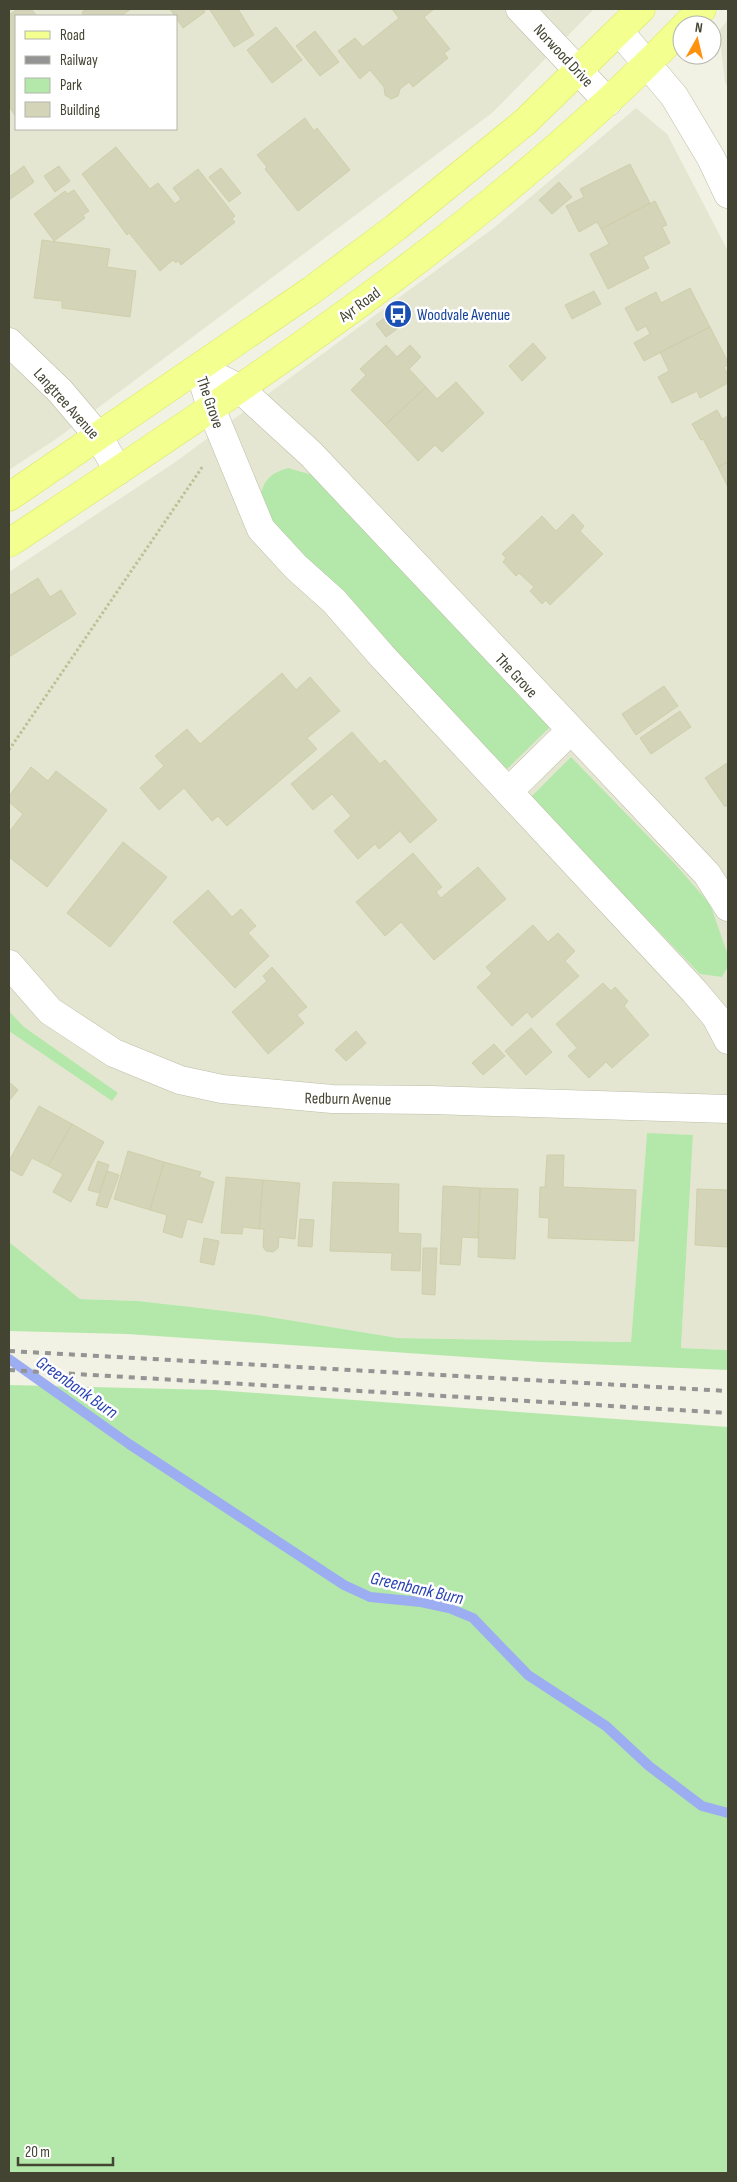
<svg xmlns="http://www.w3.org/2000/svg" width="737" height="2182" viewBox="0 0 737 2182" font-family="'Sofia Sans Condensed',sans-serif">
	<style>
		.residential { fill: #e5e6d1; fill-rule: evenodd }
		.green { fill: #b4e8aa }
		.lines { fill: none; stroke-linecap: round; stroke-linejoin: round }
		.stream { stroke: #9cadf2; stroke-width: 10 }
		.building { fill: #d4d4b8; stroke: #cfcfab }
		.minor-casing { stroke: #bcbea6; stroke-width: 29 }
		.major-casing { stroke: #dae75d; stroke-width: 29 }
		.path { stroke: #bec096; stroke-width: 3; stroke-dasharray: 2.5 2.5; stroke-linecap: butt }
		.minor { stroke: #fff; stroke-width: 28 }
		.major { stroke: #f3ff8f; stroke-width: 28 }
		.rail { stroke: #949494; stroke-width: 4; stroke-dasharray: 6 6; stroke-linecap: butt }
		.labels { text-anchor: middle; stroke-width: 5; stroke-linejoin: round; paint-order: stroke }
		.street-label { font-size: 16px; fill: #443; stroke: #fff }
		.transit-label { font-size: 16px; fill: #164399; stroke: #fff; text-anchor: start }
		.water-label { font-size: 18px; font-style: italic; fill: #2a43b2; stroke: #fff }
	</style>
	<rect width="100%" height="100%" fill="#f1f2e3"/>
	<path class="residential" d="M9,9H594L492,113L59,437L9,470ZM16,16H176V129H16Z
		M728,19V88L725,82L719,31Z
		M636,108L667,134L728,251V1350L681,1348L693,1135L647,1134L631,1342L398,1338L258,1315L192,1307L138,1301L80,1299L9,1242V572L174,463L495,227Z"/>
	<path class="green" d="M288,468L316,476L551,726L506,770L286,538L258,501C265,481 266,475 288,468Z
		M571,757L675,864L710,904L728,955V966L722,977L700,974L530,798Z
		M9,1011L24,1027L118,1093L112,1101L9,1031Z
		M647,1133L693,1135L681,1348L728,1350V1370L541,1362L127,1334L9,1331V1242L80,1299L138,1301L192,1307L258,1315L398,1338L631,1342Z
		M9,1385L215,1390L728,1427V2173H9Z"/>
	<g class="lines">
		<path class="stream" d="M9,1359L129,1444L344,1585L370,1597L421,1602L449,1608L473,1618L528,1675L606,1726L649,1766L702,1806L728,1813"/>
	</g>
	<path class="building" d="M18,9H31L37,16H16V117L9,106V15Z
		M87,9H131L121,16H84L82,12Z
		M170,9H203L205,12L183,28Z
		M213,9H238L254,35L234,47L210,10Z
		M392,9H434L424,17L450,49L444,53L448,58L413,87L409,82L400,89L398,96L391,99L385,95L384,87L370,70L360,79L338,51L355,38L363,47L399,18Z
		M276,27L302,60L272,83L247,50Z
		M315,31L339,62L320,76L296,46Z
		M305,118L314,131L317,128L350,170L298,211L265,169L267,167L257,155Z
		M116,147L150,189L158,183L175,204L181,199L173,188L198,169L235,216L232,219L235,222L181,265L178,260L176,263L173,260L160,271L129,233L127,235L82,174Z
		M630,164L650,203L601,229L597,222L579,232L566,206L584,197L580,189Z
		M24,166L34,182L9,200V177Z
		M59,166L70,181L55,192L44,176Z
		M221,168L241,193L229,202L209,177Z
		M559,182L572,197L552,214L539,200Z
		M74,190L89,211L83,215L85,218L54,241L34,214L65,191L67,194Z
		M655,201L667,225L662,227L670,243L643,257L649,268L608,289L590,254L609,244L601,229Z
		M42,240L110,249L107,267L136,271L130,317L62,308V301L34,298Z
		M690,288L710,327L644,361L634,343L650,334L646,326L637,331L625,308L656,292L661,303Z
		M594,291L601,304L572,319L565,305Z
		M403,305L412,318L386,337L376,324Z
		M710,327L728,362V365L724,367L728,375V383L700,398L697,391L672,403L658,377L669,371L660,352Z
		M533,343L546,358L522,381L509,366Z
		M386,345L397,357L410,345L421,357L409,369L426,387L385,425L351,390L366,375L360,369Z
		M456,382L484,413L442,452L435,445L418,461L385,425L426,387L437,399Z
		M717,410L722,419L728,416V462L718,467L703,439L701,440L692,424Z
		M728,462V487L718,467Z
		M573,514L584,526L580,531L603,554L550,605L546,600L542,604L530,591L534,587L519,573L516,576L503,562L506,558L502,554L542,516L556,531Z
		M38,578L50,597L61,590L76,614L9,657V596Z
		M282,673L296,690L310,677L340,711L307,738L317,749L227,826L218,816L212,821L184,788L159,810L140,788L164,766L155,756L187,729L200,744Z
		M664,686L678,706L636,735L622,714Z
		M680,711L691,727L651,754L640,738Z
		M352,732L380,764L385,760L437,820L410,843L400,831L379,849L375,844L358,859L334,831L351,816L332,794L313,810L291,784Z
		M727,763L728,804L725,807L705,778Z
		M31,767L48,781L56,771L107,810L47,887L9,857V832L23,814L9,802V796Z
		M123,842L167,877L110,947L67,913Z
		M413,853L442,887L436,892L441,898L478,867L506,899L434,960L401,922L385,936L356,902Z
		M208,890L232,917L241,909L256,926L248,933L269,956L235,988L173,922Z
		M533,925L548,942L558,933L575,951L565,961L579,976L532,1018L527,1012L512,1026L477,987L492,974L486,967Z
		M272,967L307,1007L297,1015L304,1023L268,1054L232,1012L267,981L263,976Z
		M603,983L611,991L615,987L628,1001L624,1006L649,1035L612,1068L606,1062L589,1078L568,1056L577,1048L556,1024Z
		M531,1028L552,1052L526,1075L505,1051Z
		M356,1031L366,1043L346,1061L335,1050Z
		M494,1044L505,1056L483,1075L472,1063Z
		M9,1082L18,1090L9,1101Z
		M39,1106L72,1124L48,1166L32,1158L22,1176L9,1169V1161Z
		M72,1124L104,1142L71,1202L53,1192L63,1174L48,1166Z
		M128,1151L164,1162L150,1210L114,1199Z
		M547,1155H564L563,1187L636,1190L634,1241L548,1238L549,1218L539,1217L540,1187H545Z
		M98,1161L109,1165L99,1193L88,1190Z
		M164,1162L201,1172L199,1177L214,1182L202,1223L187,1219L182,1238L163,1232L167,1215L150,1210Z
		M107,1171L119,1175L107,1208L96,1205Z
		M226,1177L263,1180L259,1229L243,1227L242,1234L221,1233Z
		M263,1180L300,1183L295,1239L279,1237L278,1248L273,1252L266,1251L263,1247L264,1229H259Z
		M333,1182L399,1184L398,1233L421,1234L420,1271L391,1270L392,1253L330,1251Z
		M443,1186L480,1188L478,1238L462,1237L460,1265L440,1264Z
		M480,1188L518,1189L515,1259L478,1257Z
		M697,1189L728,1190V1247L695,1245Z
		M300,1219L314,1220L312,1247L298,1246Z
		M204,1238L219,1241L214,1265L200,1262Z
		M423,1248H437L435,1295L422,1294Z"/>
	<g class="lines">
		<g class="minor-casing">
			<path id="minor" d="M520,9L608,102
				M619,31L674,96L711,158L728,194
				M9,342L60,391L99,437L118,471
				M199,368L211,408L261,529L296,567L334,601L382,656L694,991L716,1017L728,1040
				M199,368L239,388L311,454L707,874L728,907
				M509,791L570,731
				M9,964L50,1011L114,1053L180,1080L222,1089L332,1099L431,1100L728,1109"/>
		</g>
		<g class="major-casing">
			<path id="major" d="M686,25L702,9
				M9,497L312,290L395,228L525,122L641,9
				M9,543C244,387 484,232 682,29"/>
		</g>
		<path class="path" d="M9,750L203,466"/>
		<use href="#minor" class="minor"/>
		<use href="#major" class="major"/>
		<path class="rail" d="M9,1351L728,1391
			M9,1370L728,1413"/>
	</g>
	<defs>
		<g id="bus-disc" transform="scale(1.4375)"><circle r="9.5" fill="#1a4fb4" stroke="#fff"/><path d="M-5-6H5V4H4V6H2V4H-2V6H-4V4H-5ZM-3.5-4V0h7V-4ZM-3.5 1.2v1.5H-2V1.2ZM2 1.2v1.5H3.5V1.2Z" fill="#fff"/></g>
	</defs>
	<g fill-rule="evenodd">
		<use href="#bus-disc" x="398" y="314"/>
	</g>
	<g class="labels">
		<g class="street-label">
			<text transform="translate(564 55) rotate(47)" y="6">Norwood Drive</text>
			<text transform="translate(359 304) rotate(-36)" y="6">Ayr Road</text>
			<text transform="translate(211 402) rotate(71)" y="6">The Grove</text>
			<text transform="translate(67 403) rotate(48)" y="6">Langtree Avenue</text>
			<text transform="translate(517 675) rotate(47)" y="6">The Grove</text>
			<text transform="translate(348 1098) rotate(1)" y="6">Redburn Avenue</text>
		</g>
		<g class="transit-label">
			<text x="417" y="320">Woodvale Avenue</text>
		</g>
		<g class="water-label">
			<text transform="translate(77 1387) rotate(35)" y="6">Greenbank Burn</text>
			<text transform="translate(417 1588) rotate(13)" y="6">Greenbank Burn</text>
		</g>
	</g>
	<rect width="737" height="2182" fill="none" stroke="#444433" stroke-width="20"/>
	<rect x="15" y="15" width="162" height="115" fill="#ffffff" stroke="#b4b4ad"/>
	<rect x="25" y="31" width="25" height="8" fill="#f3ff8f" stroke="#b4b4ad"/>
	<text x="60" y="40" font-size="15" fill="#444433">Road</text>
	<rect x="25" y="56" width="25" height="8" fill="#949494" stroke="#b4b4ad"/>
	<text x="60" y="65" font-size="15" fill="#444433">Railway</text>
	<rect x="25" y="78" width="25" height="15" fill="#b4e8aa" stroke="#b4b4ad"/>
	<text x="60" y="90" font-size="15" fill="#444433">Park</text>
	<rect x="25" y="102" width="25" height="15" fill="#d4d4b8" stroke="#b4b4ad"/>
	<text x="60" y="115" font-size="15" fill="#444433">Building</text>
	<g transform="translate(697 40) rotate(8)"><circle r="24" fill="#ffffff" stroke="#b4b4ad"/>
	<path d="M0-4L9 19L0 12L-9 19Z" fill="#ff910d"/>
	<text y="-8" font-size="14" font-weight="bold" text-anchor="middle" fill="#444433">N</text>
	</g>
	<path d="M18 2157v8h95v-8" fill="none" stroke="#444433" stroke-width="2.5"/>
	<text x="25" y="2157" font-size="15" fill="#444433" stroke="#ffffff" stroke-width="4" paint-order="stroke">20 m</text>
</svg>
